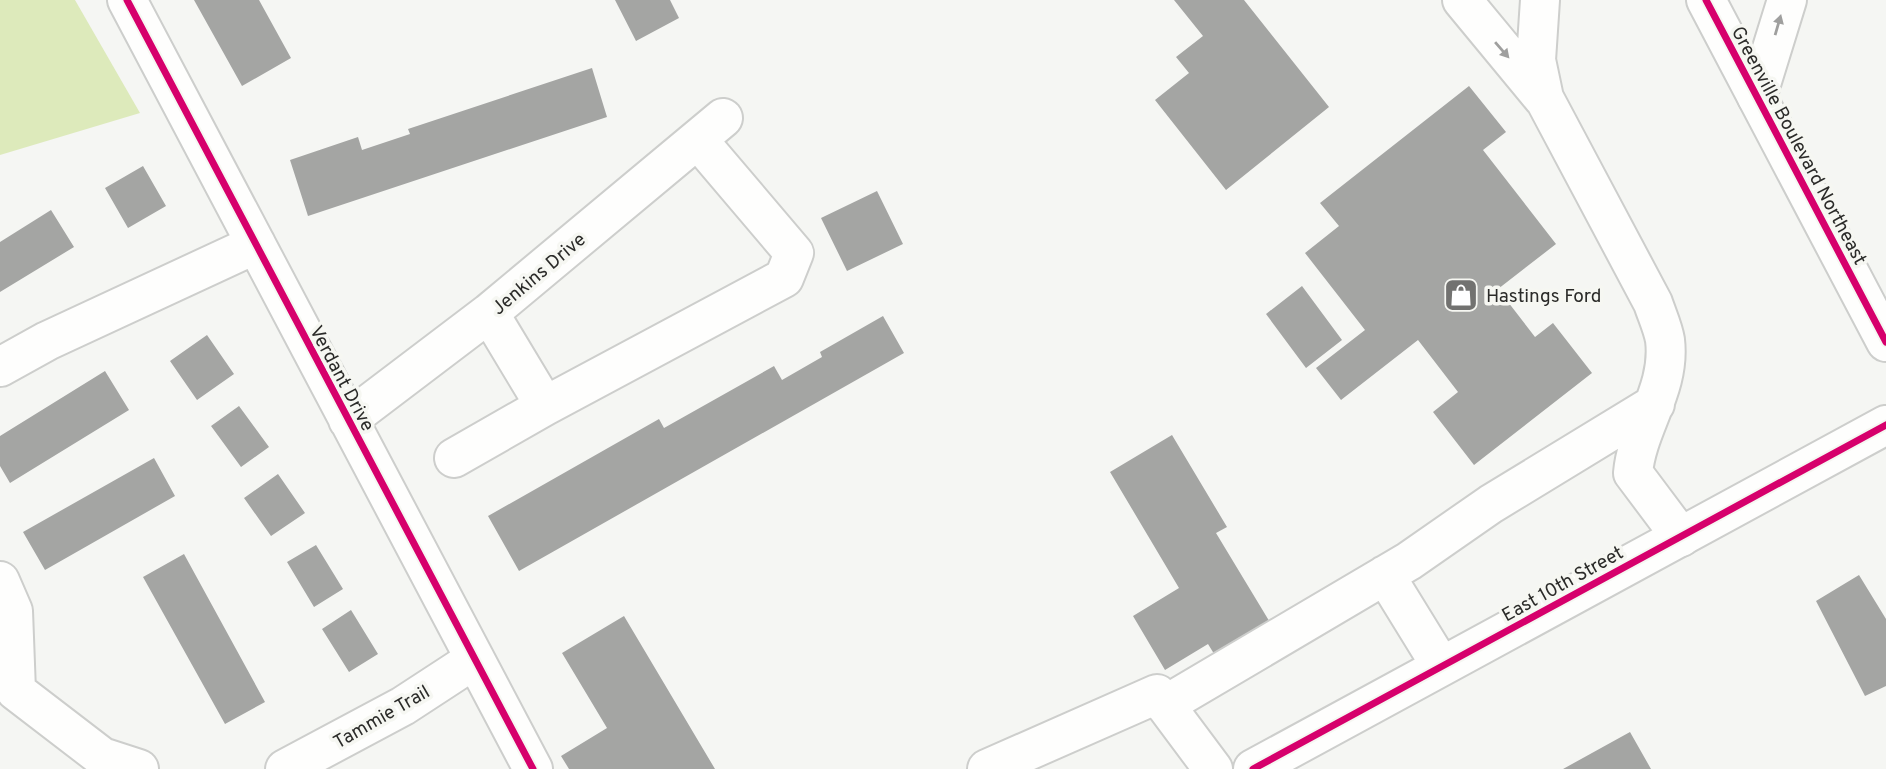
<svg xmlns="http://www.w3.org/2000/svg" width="1886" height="769" viewBox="0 0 1886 769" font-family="Overpass,sans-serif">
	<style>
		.green { fill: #ddeabb }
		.building { fill: #a4a5a3 }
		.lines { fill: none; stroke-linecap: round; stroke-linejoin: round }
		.minor-casing { stroke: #cdcecc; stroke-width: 42 }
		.major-casing { stroke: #cdcecc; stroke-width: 42 }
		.highway-casing { stroke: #cdcecc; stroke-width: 42 }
		.minor { stroke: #fefefd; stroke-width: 38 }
		.major { stroke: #fefefd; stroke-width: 38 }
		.highway { stroke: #fefefd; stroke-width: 38 }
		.cycleway-casing { stroke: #f6f7f2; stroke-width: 11 }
		.cycleway { stroke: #d6006c; stroke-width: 7 }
		.oneway { fill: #9f9f9e }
		.labels { text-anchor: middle; stroke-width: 7; stroke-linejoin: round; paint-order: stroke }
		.street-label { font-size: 19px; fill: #2b2b29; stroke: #f6f7f2 }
		.poi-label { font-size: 19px; fill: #2b2b29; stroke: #f6f7f2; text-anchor: start }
	</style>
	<rect width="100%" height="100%" fill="#f5f6f3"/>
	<path class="green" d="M0,0H75L140,113L0,155Z"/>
	<path class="building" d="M194,0H259L291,58L242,86Z
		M615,0H670L679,18L636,41Z
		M1174,0H1244L1329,107L1226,190L1155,100L1189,73L1176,57L1203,36Z
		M592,68L607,117L308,216L290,160L358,137L362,150L410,134L408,129Z
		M1469,86L1506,132L1483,150L1556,244L1498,289L1535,337L1553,323L1592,373L1474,465L1433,412L1458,392L1418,340L1341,400L1316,368L1365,330L1305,253L1339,226L1320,203Z
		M143,166L166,206L128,228L105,188Z
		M877,191L903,244L847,271L821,218Z
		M51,210L74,247L0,292V242Z
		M1302,286L1342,340L1306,368L1266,314Z
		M883,316L904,353L519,571L488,516L659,419L664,428L774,366L782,380L822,357L820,352Z
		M207,335L234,374L197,400L170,361Z
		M105,371L129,410L10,483L0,466V436Z
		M239,406L269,447L241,467L211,426Z
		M1172,435L1227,527L1216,533L1271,624L1216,657L1208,644L1165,670L1133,616L1179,588L1110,472Z
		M154,458L175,496L45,570L23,532Z
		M278,474L305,513L271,536L244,498Z
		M316,545L343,589L314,607L287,562Z
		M184,554L265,702L225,724L143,577Z
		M1859,575L1886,619V686L1865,696L1816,601Z
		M351,610L378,654L349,672L322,629Z
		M624,616L715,769H569L561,756L607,728L562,653Z
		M1630,732L1651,769H1563Z"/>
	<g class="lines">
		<g class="minor-casing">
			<path id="minor" d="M127,0L533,769
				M1462,0L1543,98
				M1540,0L1536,60L1544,98L1653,303C1657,315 1663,328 1665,340C1671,389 1637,427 1633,473L1681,537
				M1757,97L1787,0
				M489,313L545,406L784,278L794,253L698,140
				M0,367L47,341L256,244
				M348,420L489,313L723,118
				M454,458L545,406
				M1385,575L1441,666
				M0,581L13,611L16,691L102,757L139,769
				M1165,705L1409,561L1491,504L1655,404
				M285,769L403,706L475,659
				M987,769L1157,694L1213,769"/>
		</g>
		<g class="major-casing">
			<path id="major" d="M1253,769L1886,425"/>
		</g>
		<g class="highway-casing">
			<path id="highway" d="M1706,0L1886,342"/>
		</g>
		<use href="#minor" class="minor"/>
		<use href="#major" class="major"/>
		<use href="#highway" class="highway"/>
		<g class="cycleway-casing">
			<path id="cycleway" d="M127,0L533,769
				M1706,0L1886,342
				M1253,769L1886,425"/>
		</g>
		<use href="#cycleway" class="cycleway"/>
	</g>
	<defs><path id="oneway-solid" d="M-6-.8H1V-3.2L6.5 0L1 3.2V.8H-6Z" transform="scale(1.75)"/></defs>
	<g class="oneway">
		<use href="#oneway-solid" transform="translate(1778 25) rotate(-74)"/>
		<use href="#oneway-solid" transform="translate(1502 50) rotate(49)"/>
	</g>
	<defs>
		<g id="shop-square" transform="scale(1.75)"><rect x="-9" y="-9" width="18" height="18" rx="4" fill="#727270" stroke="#f6f7f2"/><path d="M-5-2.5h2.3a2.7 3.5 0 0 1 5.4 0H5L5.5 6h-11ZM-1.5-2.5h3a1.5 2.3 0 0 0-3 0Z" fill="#fff"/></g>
	</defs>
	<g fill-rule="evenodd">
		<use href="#shop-square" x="1461" y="295"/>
	</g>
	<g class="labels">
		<g class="street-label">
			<text transform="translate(1800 145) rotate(62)" y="7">Greenville Boulevard Northeast</text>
			<text transform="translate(538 273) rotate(-40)" y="7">Jenkins Drive</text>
			<text transform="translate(343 378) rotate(62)" y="7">Verdant Drive</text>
			<text transform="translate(1562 583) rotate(-29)" y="7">East 10th Street</text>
			<text transform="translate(381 716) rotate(-30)" y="7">Tammie Trail</text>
		</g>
		<g class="poi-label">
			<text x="1486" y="302">Hastings Ford</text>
		</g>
	</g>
</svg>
